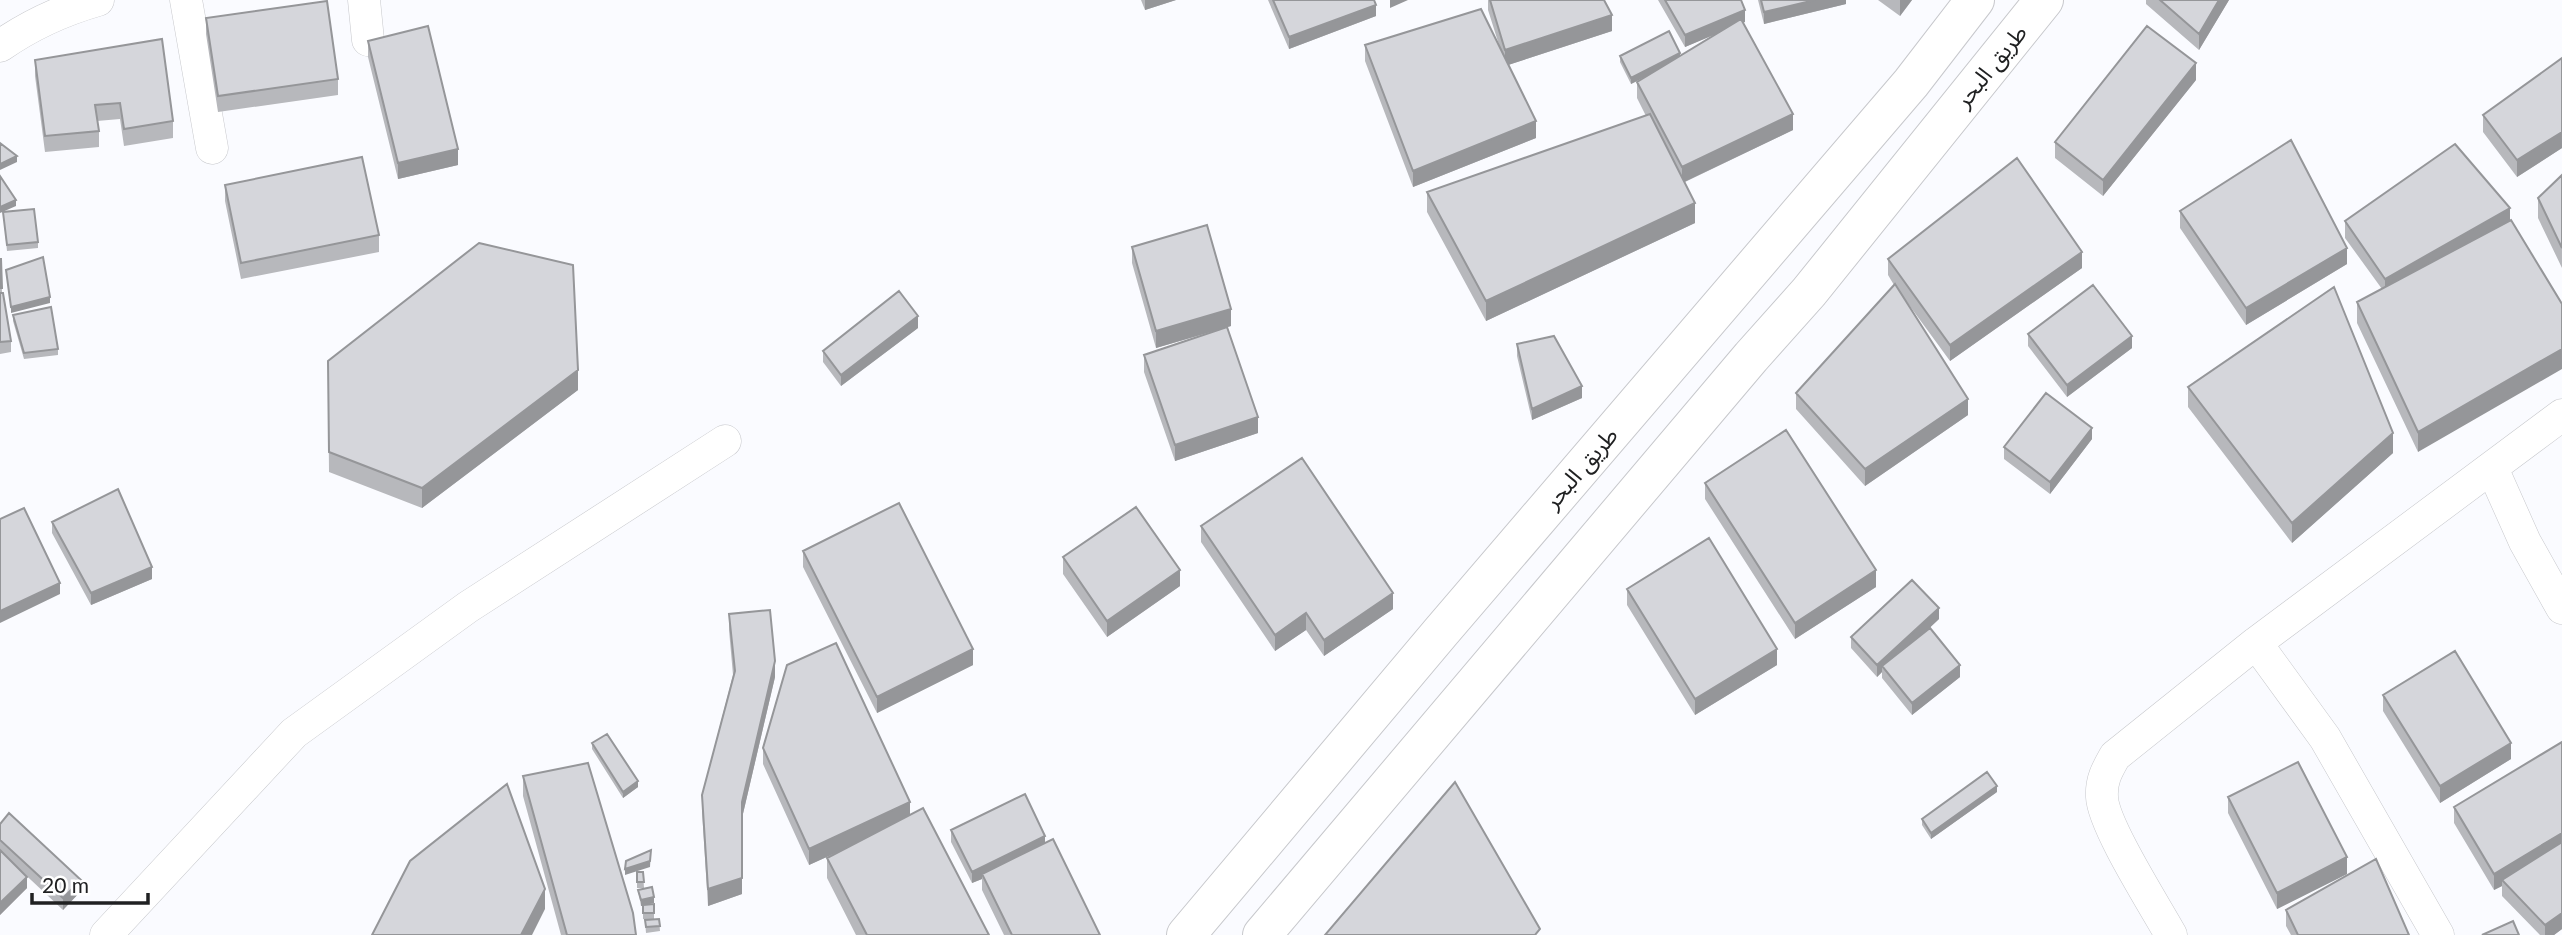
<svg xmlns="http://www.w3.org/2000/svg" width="2562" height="935" viewBox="0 0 2562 935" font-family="Lato,'Noto Sans Arabic',sans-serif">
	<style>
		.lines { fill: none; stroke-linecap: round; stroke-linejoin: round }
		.minor-casing { stroke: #c7c8cc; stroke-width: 33 }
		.trunk-casing { stroke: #c7c8cc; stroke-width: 40 }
		.minor { stroke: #fff; stroke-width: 32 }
		.trunk { stroke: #fff; stroke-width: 38 }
		.wall { fill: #b7b8bc }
		.shaded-wall { fill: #959699 }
		.building { fill: #d5d6db; stroke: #959699; stroke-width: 2 }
		.labels { text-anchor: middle; stroke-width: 6; stroke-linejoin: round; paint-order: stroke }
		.street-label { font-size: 23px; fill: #202122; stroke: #fff }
	</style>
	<rect width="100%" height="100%" fill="#fafbff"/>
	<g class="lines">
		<g class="minor-casing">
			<path id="minor" d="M186,0L212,148
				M364,0L368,40
				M0,46C30,25 63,10 98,0
				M2492,468L2525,542L2562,608
				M2256,643L2325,738L2438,935
				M106,935L294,733L468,607L725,441
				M2171,935C2155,906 2103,825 2102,797C2101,780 2107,770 2115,756L2256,643L2562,415"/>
		</g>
		<g class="trunk-casing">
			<path id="trunk" d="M1186,935L1440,633L1911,83L1975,0
				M1262,935L1751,357L1809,292L2044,0"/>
		</g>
		<use href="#minor" class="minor"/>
		<use href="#trunk" class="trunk"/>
	</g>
	<path class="wall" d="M1141,0H1176L1145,10Z
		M1268,0H1374L1376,16L1289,49Z
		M1488,0H1604L1612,31L1508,65L1536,138L1413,187L1365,61V45L1500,48L1488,10Z
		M1658,0H1741L1745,22H1743L1793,130L1685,182L1695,223L1486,321L1427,212V192L1646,116L1637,98V82L1649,75L1631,84L1620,62V56H1680L1717,33L1685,47Z
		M1758,0H1846V4L1764,24Z
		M1878,0H1912L1900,16Z
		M2146,0H2229L2199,50L2146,4Z
		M206,18L338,79V95L218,112L206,34Z
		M368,41L458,165L398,179L368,57Z
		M2562,58V148L2517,177L2483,132V115Z
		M35,60L173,121V138L124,146L120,119L97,121L99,131V147L45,152L35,76Z
		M2196,80L2103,196L2055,158V142Z
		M2455,144L2418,452L2357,323V302L2382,289L2345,238V221Z
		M2562,175V268L2538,218V198Z
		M225,185L379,235V252L241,279L225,201Z
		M2180,211L2347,264L2246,325L2180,228Z
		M3,212L38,242V248L7,251Z
		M1132,247L1231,326L1156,348L1132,263Z
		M0,259H1L2,293L11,341V352L0,354Z
		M1888,259L2082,268L1950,361L1901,294L1968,415L1865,486L1796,409V393L1894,285L1888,275Z
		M13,315L58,349V355L24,359L13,321Z
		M918,328L841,386L823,362V351Z
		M2028,334L2132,348L2067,397L2028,346Z
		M1517,344L1582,398L1532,420L1517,356Z
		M1144,355L1258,433L1175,461L1144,372Z
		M328,361L578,390L422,508L329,472Z
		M2188,387L2393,453L2292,543L2188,407Z
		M2092,439L2050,494L2004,459V447Z
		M1705,483L1876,587L1795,639L1705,499Z
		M52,522L152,579L91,605L52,533Z
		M1201,526L1393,609L1324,656L1306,630L1275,651L1201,542Z
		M803,551L973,665L877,713L803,567Z
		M1063,557L1180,586L1107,637L1063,574Z
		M1627,589L1777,665L1695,715L1627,605Z
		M729,614L775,677L742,818V894L708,906L702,811V795L733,675L729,630Z
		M1939,619L1925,632L1960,677L1912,715L1882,678V672L1877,677L1851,648V637Z
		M2383,695L2511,759L2440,803L2383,711Z
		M2562,742V929L2554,935H2540L2502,896V886L2494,890L2454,823V807Z
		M592,743L638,787L623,798L592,749Z
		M763,748L910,815L989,935H856L827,878V858L849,847L809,865L763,764Z
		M523,776L636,935H561L523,796Z
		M1997,792L1931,839L1922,825V819Z
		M2228,797L2347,874L2277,909L2228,813Z
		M0,824L81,891L63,910L15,865L27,888L0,915Z
		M951,830L1045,843L1100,935H1004L982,890V879L972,883L951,842Z
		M637,872H643L644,888H637Z
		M638,890L654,903L647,904H654V919H643V906H641Z
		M2286,910L2409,935H2291L2286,926Z
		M659,919L660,931L646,933L645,920Z"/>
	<path class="shaded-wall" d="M1145,0H1176L1145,10Z
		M1390,0H1408L1390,8Z
		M1815,0H1846V4L1764,24V12Z
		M1900,0H1912L1900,16Z
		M2219,0H2229L2199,50V34Z
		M1376,5V16L1289,49V37Z
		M1745,10V22L1685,47V35Z
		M1612,15V31L1505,66V50Z
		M1680,53V59L1631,84V78Z
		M2196,63V80L2103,196V180Z
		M1793,114V130L1682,183V167Z
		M1536,121V138L1413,187V171Z
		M2562,132V148L2517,177V160Z
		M458,149V165L398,179V163Z
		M17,156V162L0,170V164Z
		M16,200V206L0,213V207Z
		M1695,203V223L1486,321V301Z
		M2510,208V224L2385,295V279Z
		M2347,248V264L2246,325V308Z
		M2082,252V268L1950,361V345Z
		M50,297V303L11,313V307Z
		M1231,309V326L1156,348V331Z
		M918,316V328L841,386V375Z
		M2132,336V348L2067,397V385Z
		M2562,349V369L2418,452V432Z
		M578,370V390L422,508V488Z
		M1582,386V398L1532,420V409Z
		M1968,399V415L1865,486V469Z
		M1258,417V433L1175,461V445Z
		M2092,428V439L2050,494V482Z
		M2393,433V453L2292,543V523Z
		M152,567V579L91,605V593Z
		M1180,570V586L1107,637V621Z
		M1876,570V587L1795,639V623Z
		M60,583V594L0,623V611Z
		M1393,593V609L1324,656V640Z
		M1939,608V619L1885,670L1882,666V672L1877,677V665Z
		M1306,613V630L1275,651V635Z
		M973,649V665L877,713V697Z
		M1777,649V665L1695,715V699Z
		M775,661V677L742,818V802Z
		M1960,665V677L1912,715V703Z
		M2511,743V759L2440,803V786Z
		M638,781V787L623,798V792Z
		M1997,786V792L1931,839V833Z
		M910,802V819L809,865V849Z
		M2562,833V849L2502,880V886L2494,890V874Z
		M1045,836V848L982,874V879L972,883V872Z
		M651,850L650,867L625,875V869Z
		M2347,857V874L2277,909V893Z
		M27,877V888L0,915V903Z
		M742,878V894L708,906V889Z
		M81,880V891L63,910V898Z
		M545,889V909L532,935H521Z
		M654,897V903L641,906V900Z
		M2562,913V929L2554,935H2545V925Z"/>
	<path class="building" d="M1273,0H1374L1376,5L1289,37Z
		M1490,0H1604L1612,15L1505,50Z
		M1665,0H1741L1745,10L1685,35Z
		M1761,0H1815L1764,12Z
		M2160,0H2219L2199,34Z
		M327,1L338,79L218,96L206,18Z
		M1481,9L1536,121L1413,171L1365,45Z
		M1741,19L1793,114L1682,167L1637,82Z
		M428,26L458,149L398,163L368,41Z
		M2147,26L2196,63L2103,180L2055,142Z
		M1669,31L1680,53L1631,78L1620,56Z
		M162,39L173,121L124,129L120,103L95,105L99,131L45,136L35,60Z
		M2562,58V132L2517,160L2483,115Z
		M1650,114L1695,203L1486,301L1427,192Z
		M2291,140L2347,248L2246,308L2180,211Z
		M0,143L17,156L0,164Z
		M2455,144L2510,208L2385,279L2345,221Z
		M362,157L379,235L241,263L225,185Z
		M2017,158L2082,252L1950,345L1888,259Z
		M2562,175V248L2538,198Z
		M0,176L16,200L0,207Z
		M34,209L38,242L7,245L3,212Z
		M2511,220L2562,304V349L2418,432L2357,302Z
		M1207,225L1231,309L1156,331L1132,247Z
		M479,243L573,265L578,370L422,488L329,452L328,361Z
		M43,257L50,297L11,307L6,270Z
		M0,259H1L2,288H0Z
		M1895,284L1968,399L1865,469L1796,393Z
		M2093,285L2132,336L2067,385L2028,334Z
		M2334,287L2393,433L2292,523L2188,387Z
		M899,291L918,316L841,375L823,351Z
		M0,293H3L11,341L0,342Z
		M51,307L58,349L24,353L13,315Z
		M1227,327L1258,417L1175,445L1144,355Z
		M1554,336L1582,386L1532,409L1517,344Z
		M2046,393L2092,428L2050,482L2004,447Z
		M1786,430L1876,570L1795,623L1705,483Z
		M1302,458L1393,593L1324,640L1306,613L1275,635L1201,526Z
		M118,489L152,567L91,593L52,522Z
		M899,503L973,649L877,697L803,551Z
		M1136,507L1180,570L1107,621L1063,557Z
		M24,508L60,583L0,611V519Z
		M1709,538L1777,649L1695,699L1627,589Z
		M1912,580L1939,608L1877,665L1851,637Z
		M770,610L775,661L742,802V878L708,889L702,795L735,671L729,614Z
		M1930,628L1960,665L1912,703L1882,666Z
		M836,643L910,802L809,849L763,748L787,665Z
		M2455,651L2511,743L2440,786L2383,695Z
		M607,734L638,781L623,792L592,743Z
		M2562,742V833L2494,874L2454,807Z
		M2298,762L2347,857L2277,893L2228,797Z
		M588,763L633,913L636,935H567L523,776Z
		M1987,772L1997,786L1931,833L1922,819Z
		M1455,782L1540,929L1535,935H1325Z
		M507,784L545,889L521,935H372L410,861Z
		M1025,794L1045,836L972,872L951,830Z
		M923,808L989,935H867L827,858Z
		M9,813L81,880L63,898L0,840V824Z
		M1053,839L1100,935H1012L982,874Z
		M2562,842V913L2545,925L2502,880Z
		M0,850L27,877L0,903Z
		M651,850L650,861L625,869L626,861Z
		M2376,859L2409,935H2298L2286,910Z
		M637,872H643L644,882H637Z
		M652,887L654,897L641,900L638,890Z
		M654,904V913H643V905Z
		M659,919L660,926L646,927L645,920Z
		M2513,921L2519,935H2482Z"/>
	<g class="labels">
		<g class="street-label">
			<text transform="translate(1991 66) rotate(-51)" y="8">طريق البحر</text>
			<text transform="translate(1581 468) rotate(-49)" y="8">طريق البحر</text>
		</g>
	</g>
	<path d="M32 893v10h116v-10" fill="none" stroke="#202122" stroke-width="3.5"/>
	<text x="42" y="893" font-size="21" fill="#202122" stroke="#ffffff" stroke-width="5" paint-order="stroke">20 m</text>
</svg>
